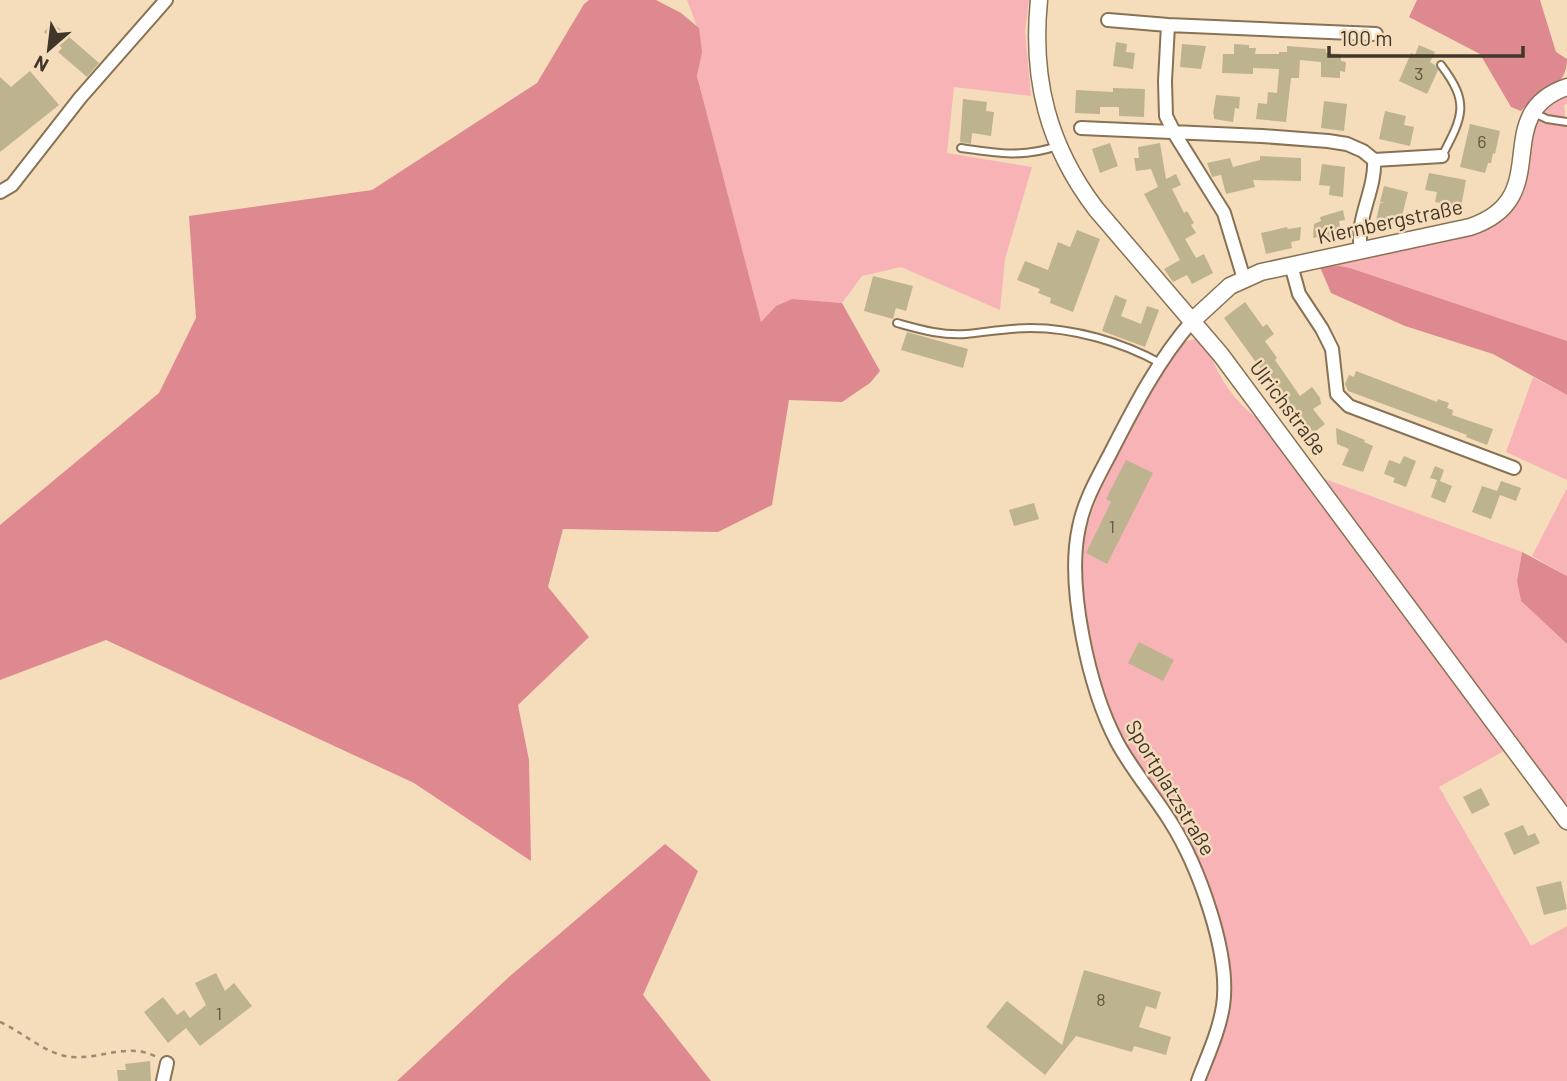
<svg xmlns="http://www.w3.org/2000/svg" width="1567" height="1081" viewBox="0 0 1567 1081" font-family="Barlow,sans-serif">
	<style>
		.green { fill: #f8b3b7 }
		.forest { fill: #dd898f }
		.building { fill: #bdb38e }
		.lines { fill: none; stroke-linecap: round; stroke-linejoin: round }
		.service-casing { stroke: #887254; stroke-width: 10 }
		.minor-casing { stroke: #887254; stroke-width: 16 }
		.tertiary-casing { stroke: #887254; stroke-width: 19 }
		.path { stroke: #9c8b74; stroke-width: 2.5; stroke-dasharray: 5 5; stroke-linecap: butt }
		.service { stroke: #fff; stroke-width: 6 }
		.minor { stroke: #fff; stroke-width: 12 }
		.tertiary { stroke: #fff; stroke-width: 16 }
		.labels { text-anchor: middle; stroke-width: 5; stroke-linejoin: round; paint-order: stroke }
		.number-label { font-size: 18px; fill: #5f5643 }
		.street-label { font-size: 21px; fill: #40372a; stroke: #f5ddbb }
	</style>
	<rect width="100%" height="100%" fill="#f5ddbb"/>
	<path class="green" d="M687,0H1029L1025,31L1031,96L954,87L947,153L1032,167L1005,259L1000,310L901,267L862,276L842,303L792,299L776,306L761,323L697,76C704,44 699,30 687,0Z
		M1567,94V104L1564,105L1567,130V341L1350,268L1320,267L1488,226L1528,143L1540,110Z
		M1195,339C1211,347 1212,361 1220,375C1231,396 1247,412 1266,425L1375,579L1506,750L1439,787L1531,946L1567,926V1081H1204L1218,1048L1227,1014L1207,884C1187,829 1150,782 1118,733L1098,677L1082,613V540L1102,484L1147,391L1183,342Z
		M1533,377L1567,395V480L1506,452Z
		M1325,479L1522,552L1517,581L1521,601L1567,644V810Z
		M1567,488V576L1532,556Z"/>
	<path class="forest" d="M589,0H656L681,13L699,28L702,52L697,76L761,322L776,306L792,299L842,303L880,371L870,383L842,402L789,400L772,505L718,532L563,529L548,587L589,637L518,705L529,760L531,861L414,783L106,640L0,680V525L159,393L196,318L189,216L372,190L537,83L584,4Z
		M1417,0H1540L1556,52L1567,59C1567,90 1539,90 1521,111L1511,107L1480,54L1409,17Z
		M1339,266L1350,268L1567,341V395L1493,354L1405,326L1331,293L1320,267Z
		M1522,552L1567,576V644L1521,601L1517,581Z
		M665,844L698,871L643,995L711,1081H397L510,976Z"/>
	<path class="building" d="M52,22L99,63L87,77L58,52L62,48L44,32Z
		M1116,42L1127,44L1126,52L1135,53L1133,69L1113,66Z
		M1182,44L1206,46L1201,69L1180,67Z
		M1234,44L1249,45V48H1256L1255,54H1279V52H1287V46L1326,49V53L1341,54V61L1346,62L1345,72L1340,71V78L1321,77V62L1300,60L1299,78H1291L1286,122L1256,119L1258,103L1267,104L1268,92L1277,93L1279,69L1253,68V74L1222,73L1223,54H1234Z
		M1419,45L1435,52L1430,62L1435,65L1438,70L1427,94L1399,81L1411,53L1415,55Z
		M30,71L59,105L0,152V77L11,87Z
		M1113,88L1145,89L1144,117L1119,116V107H1100V114L1075,113L1076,90L1113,92Z
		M1216,95L1240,97L1239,109L1235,108L1233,122L1214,119V115L1213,114Z
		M963,99L987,102L986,111L994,112L991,136L972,133L971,144L960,142Z
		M1324,101L1347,104L1344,131L1321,128Z
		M1385,111L1406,116L1404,125L1414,127L1410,146L1379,139Z
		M1470,124L1500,131L1495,154L1493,153L1491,163H1488L1485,173L1460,167Z
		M1110,143L1118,166L1100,173L1092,149Z
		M1160,143L1166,179L1176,174L1181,185L1172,189L1184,213L1187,211L1194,223L1191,225L1196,233L1185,239L1196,258L1204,254L1213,273L1192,284L1187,275L1173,282L1164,269L1180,260L1144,194L1158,187L1151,169L1136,171L1134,158H1139L1138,147Z
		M1260,156L1301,158V181L1253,180L1255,187L1226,194L1221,175L1212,177L1207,163L1230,158L1233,167L1260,160Z
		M1322,164L1345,167L1343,197L1329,195L1330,186L1319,185Z
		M1429,173L1466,180L1461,207L1435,202L1437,192L1425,190Z
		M1384,186L1408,192L1402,216L1395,215L1393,225L1376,221L1380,203L1385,202H1380Z
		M1343,210L1345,220L1339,221L1342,236L1319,240L1318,237L1313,238L1314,224L1321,221L1320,217Z
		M1287,227L1288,229L1301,227L1300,240L1291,242L1292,248L1266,254L1261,233Z
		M1077,230L1100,239L1073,312L1050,303L1051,298L1038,293L1040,289L1017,280L1025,261L1048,270L1058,242L1070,247Z
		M873,276L913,286L906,311L896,308L893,319L864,311Z
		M1115,295L1127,300L1121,316L1141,324L1147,306L1159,310L1145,347L1102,331Z
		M1245,302L1263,327L1267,324L1274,334L1265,341L1277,358L1275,360L1300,396L1312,387L1320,398L1321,404L1313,409L1325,424L1309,436L1224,318Z
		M907,332L968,349L963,368L901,350Z
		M1356,371L1437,402L1438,399L1449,403L1447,408L1453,410L1452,415L1493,429L1487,445L1466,437L1467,435L1348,391L1345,384L1349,375L1354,377Z
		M1336,428L1365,440L1364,442L1373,446L1363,472L1342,465L1349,449L1337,444Z
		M1404,456L1416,461L1406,487L1393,482L1395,478L1384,474L1389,460L1400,464Z
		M1126,460L1153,473L1107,564L1086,553L1111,502L1106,499Z
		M1435,466L1444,470L1440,481L1452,486L1445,503L1431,497L1437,480L1430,478Z
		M1501,481L1521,488L1516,501L1500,495L1491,519L1472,512L1482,486L1497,491Z
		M1034,503L1039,519L1014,526L1009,510Z
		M1139,642L1174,660L1163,681L1128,663Z
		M1481,788L1490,805L1472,814L1463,797Z
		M1523,825L1528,836L1535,833L1540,843L1514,855L1504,833Z
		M1561,881L1567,909L1544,915L1536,887Z
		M1084,970L1161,992L1156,1009L1146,1006L1139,1027L1171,1037L1166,1055L1134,1046L1132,1052L1076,1036L1045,1075L986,1027L1007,1001L1062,1045Z
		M216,973L225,991L234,983L252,1006L200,1046L186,1028L168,1043L144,1012L163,997L177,1015L184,1010L190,1018L206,1005L195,983Z
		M150,1061L151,1081H118L117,1070H126L125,1064Z"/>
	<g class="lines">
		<g class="service-casing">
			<path id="service" d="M1441,65C1470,103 1463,116 1442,156
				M1534,113L1547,119L1567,122
				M961,148C995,153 1024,158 1057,146
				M897,323C919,329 942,336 966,334C987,332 1008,328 1030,328C1074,328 1122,342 1160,363"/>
		</g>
		<g class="minor-casing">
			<path id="minor" d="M1108,20L1168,25L1376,34
				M1168,25L1165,81L1166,116L1176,136L1224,213L1244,279
				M1081,128L1262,136L1328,141L1347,144L1363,151L1374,160C1376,190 1355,219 1361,250
				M1374,160L1442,156
				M0,192L12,185L80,98L166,0
				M1291,265L1299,294L1322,329L1332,349L1337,394L1349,406L1514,468
				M1193,320C1158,360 1134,407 1110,454C1098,477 1084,501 1079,527C1066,586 1089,689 1117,742C1132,770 1153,794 1170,821C1198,865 1231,954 1223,1006C1219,1032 1207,1057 1198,1081
				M163,1081L167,1063"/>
		</g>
		<g class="tertiary-casing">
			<path id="tertiary" d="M1039,0C1031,79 1048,146 1096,209L1221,355L1567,821
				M1193,320L1230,286L1261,272L1470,227C1558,198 1487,114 1567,87"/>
		</g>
		<path class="path" d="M0,1022C23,1032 46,1055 72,1057C103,1059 128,1042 157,1057"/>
		<use href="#service" class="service"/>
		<use href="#minor" class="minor"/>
		<use href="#tertiary" class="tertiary"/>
	</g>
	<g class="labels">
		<g class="number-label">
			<text x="1419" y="80">3</text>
			<text x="1482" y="148">6</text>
			<text x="1112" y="533">1</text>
			<text x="1101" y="1006">8</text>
			<text x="219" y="1020">1</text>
		</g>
		<g class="street-label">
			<text transform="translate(1390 222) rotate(-12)" y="7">Kiernbergstraße</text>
			<text transform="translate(1288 408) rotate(53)" y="7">Ulrichstraße</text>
			<text transform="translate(1170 788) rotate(59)" y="7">Sportplatzstraße</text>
		</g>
	</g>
	<g transform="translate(49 49) rotate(208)" stroke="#f5ddbb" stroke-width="5" paint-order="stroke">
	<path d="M0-5L12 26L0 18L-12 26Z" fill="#40372a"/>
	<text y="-10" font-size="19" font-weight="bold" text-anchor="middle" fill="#40372a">N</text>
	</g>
	<path d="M1329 46v10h194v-10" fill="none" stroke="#40372a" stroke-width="3.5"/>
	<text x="1340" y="46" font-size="21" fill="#40372a" stroke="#f5ddbb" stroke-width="5" paint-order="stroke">100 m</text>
</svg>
